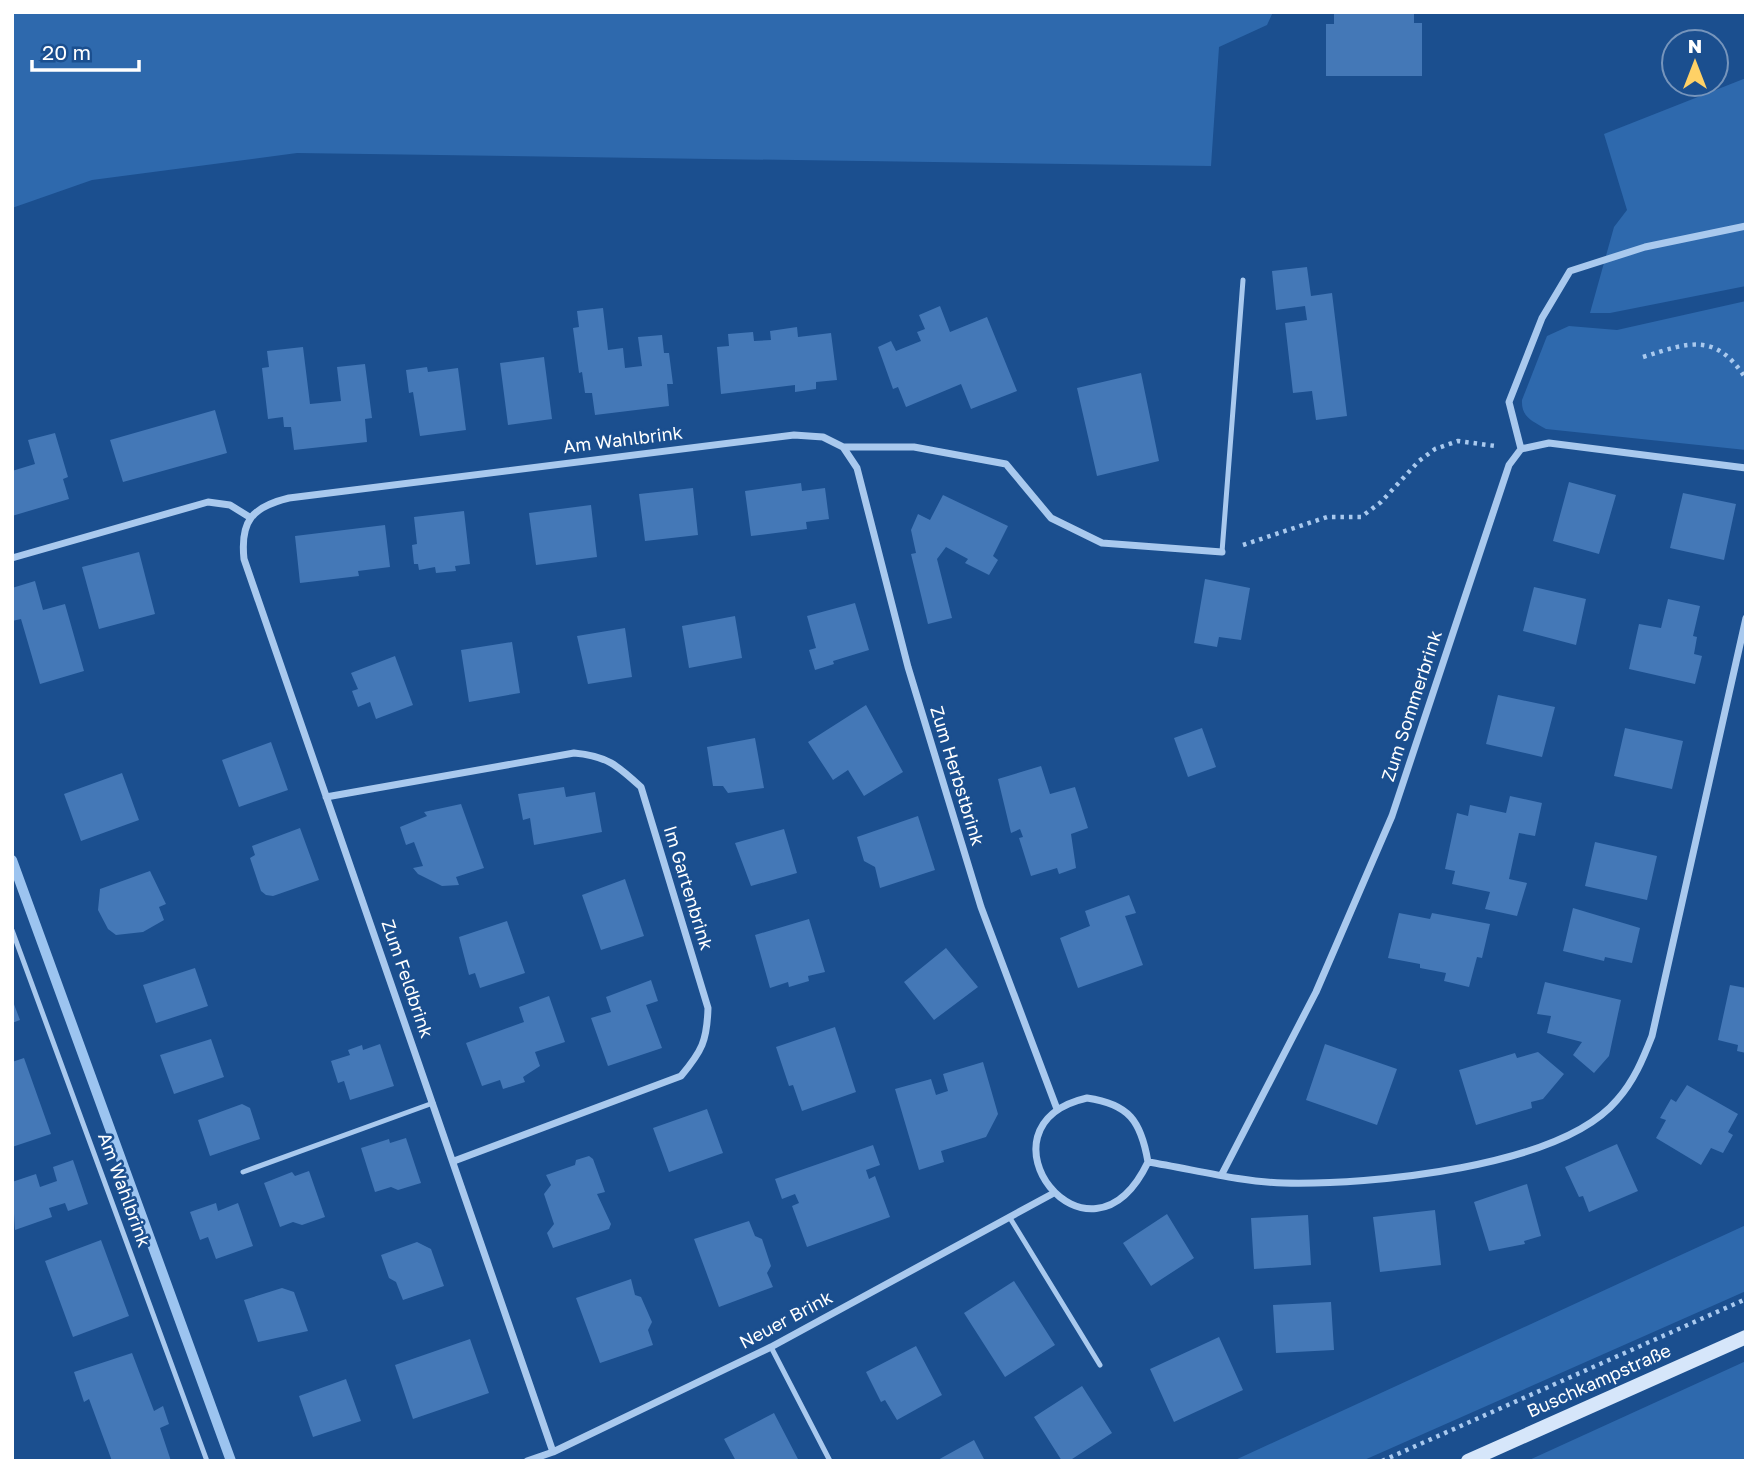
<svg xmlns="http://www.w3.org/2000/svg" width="1758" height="1473" viewBox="0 0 1758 1473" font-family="'Golos Text',sans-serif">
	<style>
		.green { fill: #2e69ad }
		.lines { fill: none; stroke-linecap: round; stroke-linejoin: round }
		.stream { stroke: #9cc4f0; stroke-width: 10 }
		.building { fill: #4478b7 }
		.path { stroke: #a9c9ee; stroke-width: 4.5; stroke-dasharray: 3.5 5; stroke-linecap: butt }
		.service { stroke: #a9c9ee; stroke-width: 5 }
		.minor { stroke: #a9c9ee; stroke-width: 7 }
		.secondary { stroke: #d6e6fa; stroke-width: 14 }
		.labels { text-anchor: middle; stroke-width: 5; stroke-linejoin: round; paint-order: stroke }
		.street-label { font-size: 18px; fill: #fff; stroke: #1b4f8f }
	</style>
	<rect width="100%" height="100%" fill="#1b4f8f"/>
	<path class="green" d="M12,12H1273L1267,25L1219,47L1211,166L297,153L92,180L12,208Z
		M1746,78V286L1610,313H1590L1614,227L1627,210L1604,134Z
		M1746,301V450L1546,429C1532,421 1521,417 1522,400L1547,336L1569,326L1617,330Z
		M1746,1225V1291L1362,1461H1233Z
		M1746,1361V1461H1527Z"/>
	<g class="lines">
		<path class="stream" d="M12,860L231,1461"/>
	</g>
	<path class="building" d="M1334,12H1414V23H1422V76H1326V24H1334Z
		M1307,267L1311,296L1332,293L1347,416L1316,420L1312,391L1293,393L1285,323L1307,320L1305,306L1276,310L1272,271Z
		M940,306L950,332L987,317L1017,391L971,409L961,384L906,407L898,387L893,389L878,347L891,341L896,351L921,341L917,332L925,329L919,315Z
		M603,308L608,350L623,348L625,368L642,366L638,337L662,335L664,353H669L673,384H667L669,406L595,415L592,393H585L582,372L579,373L573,328L579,327L577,311Z
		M797,327L798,337L831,333L837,380L816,382V389L795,392V385L721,394L717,347L729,346L728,334L753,332L754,341L771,340L770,331Z
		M303,347L310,404L341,401L337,367L365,364L372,418L365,419L367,442L294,450L291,427H284L283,417L268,419L262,368L269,367L267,351Z
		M544,357L552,419L508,425L500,363Z
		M427,367L428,372L458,368L466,430L420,436L413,392L409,393L406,370Z
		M1141,373L1159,461L1097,476L1077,388Z
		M215,410L227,453L123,482L110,440Z
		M55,433L68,477L63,479L69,499L12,516V471L35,464L28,440Z
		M1569,482L1616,495L1599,554L1553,541Z
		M801,483L802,491L825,488L829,519L806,522L807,529L751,536L745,491Z
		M693,488L698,535L645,541L639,494Z
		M1683,493L1736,504L1724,560L1670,548Z
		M943,495L1008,526L993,556L998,560L989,575L965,563L968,559L946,547L937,559L952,618L928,624L911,554L916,553L911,530L918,514L930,520Z
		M591,505L597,557L536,565L529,513Z
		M464,511L470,564L455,566L456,571L436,573L435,567L419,570L418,564H414L412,545L417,544L414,517Z
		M385,525L390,567L358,571L359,576L300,583L295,536Z
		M139,552L155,614L99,629L82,567Z
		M1205,579L1250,588L1241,640L1219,637L1217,647L1194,643Z
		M35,581L43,610L65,604L84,671L40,684L21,619L12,621V588Z
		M1534,587L1586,599L1576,645L1523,631Z
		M1668,599L1700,606L1693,636L1697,637L1694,654L1702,656L1695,684L1629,669L1639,624L1661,628Z
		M855,603L869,650L833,661L834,664L815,670L809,650L816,648L807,616Z
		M735,616L742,658L689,668L682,626Z
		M625,628L632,677L588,684L577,636Z
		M512,642L520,693L469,702L461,650Z
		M395,656L413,705L376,719L370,702L358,707L352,691L358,689L351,673Z
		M1498,695L1555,707L1542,757L1486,744Z
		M866,705L903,772L864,796L848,770L833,780L808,742Z
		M1202,728L1216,767L1188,777L1174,738Z
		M1625,728L1683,741L1672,789L1614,776Z
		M755,738L764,788L728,793L723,786H713L707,747Z
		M271,742L288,790L239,807L222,760Z
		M1041,766L1050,794L1075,787L1088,828L1071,834L1076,868L1059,874L1057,868L1031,876L1019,838L1023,837L1020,829L1011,833L998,779Z
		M122,773L139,820L81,841L64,794Z
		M564,787L566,797L595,792L602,832L534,845L530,818L523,820L518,794Z
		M1510,796L1542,803L1535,836L1519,833L1509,879L1527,883L1517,916L1485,909L1490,892L1452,884L1455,871L1445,869L1457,813L1468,816L1470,805L1506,813Z
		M461,804L484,868L456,877L459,885L442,886L418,874L413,868L423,866L414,842L406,845L400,827L427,816L424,812Z
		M918,816L935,870L880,888L875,867L864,861L857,837Z
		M300,828L319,880L273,896L266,895L261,891L250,858L255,855L252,846Z
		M784,829L797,873L751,886L735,843Z
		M1595,842L1657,856L1647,900L1585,886Z
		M150,871L166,904L159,907L164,920L143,932L116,935L108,929L98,910L100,889Z
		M625,879L644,936L601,950L582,895Z
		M1129,895L1136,913L1125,916L1143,965L1078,988L1060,938L1090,926L1085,911Z
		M1573,908L1640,928L1632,963L1605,957L1604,961L1563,951Z
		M1399,913L1430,919L1432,913L1490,924L1482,958L1477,957L1469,987L1444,981L1446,973L1420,968V964L1388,958Z
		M809,919L825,972L808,976L809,981L789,987L788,982L770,988L755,935Z
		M507,921L525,973L480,988L475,973L469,975L459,937Z
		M946,948L978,987L934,1020L904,982Z
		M195,968L208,1006L156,1023L143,985Z
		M651,980L658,1001L646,1005L662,1048L608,1066L591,1018L611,1012L606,997Z
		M1545,982L1621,1000L1609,1056L1594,1073L1573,1055L1582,1042L1547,1033L1551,1016L1537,1014Z
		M1730,985L1746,988V1053L1737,1051L1738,1045L1718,1040Z
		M549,996L565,1042L535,1052L540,1066L523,1077L525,1082L503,1089L500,1080L482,1086L466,1043L524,1022L519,1007Z
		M12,999L20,1020L12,1023Z
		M835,1027L856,1092L802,1111L793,1085L789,1086L776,1047Z
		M211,1039L224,1077L174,1094L160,1055Z
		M380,1044L394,1086L350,1100L344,1081L338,1083L331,1061L350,1055L348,1050L362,1045L363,1050Z
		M1325,1044L1397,1069L1377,1125L1306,1100Z
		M1538,1052L1564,1074L1543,1099L1531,1102L1532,1108L1476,1125L1459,1070L1515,1053L1517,1058Z
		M24,1058L51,1134L12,1147V1062Z
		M983,1062L998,1114L986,1137L941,1151L944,1162L919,1170L895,1089L931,1079L936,1095L948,1091L943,1074Z
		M1687,1085L1738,1114L1728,1132L1733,1135L1723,1153L1711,1148L1701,1165L1656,1138L1666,1120L1660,1118L1671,1099L1676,1102Z
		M242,1104L250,1108L260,1139L210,1156L198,1120Z
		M707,1109L723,1153L669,1172L653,1128Z
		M406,1138L421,1183L398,1190L391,1187L375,1192L361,1148L389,1139L390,1143Z
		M1617,1144L1638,1191L1589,1212L1583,1196L1579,1197L1565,1167Z
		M873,1145L880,1165L866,1170L869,1179L875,1176L890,1217L807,1247L792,1206L799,1203L795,1194L782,1199L775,1179Z
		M589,1156L593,1159L605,1192L597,1194L611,1224L609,1229L553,1248L547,1233L554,1224L544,1194L551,1185L546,1175L575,1165L576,1160Z
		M73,1160L88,1204L68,1211L65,1203L49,1208L52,1217L15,1230L12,1182L36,1174L40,1187L57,1181L53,1167Z
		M309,1171L325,1217L302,1225L293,1222L280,1227L264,1183L292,1172L295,1176Z
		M1527,1184L1541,1236L1524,1241L1525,1244L1489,1251L1474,1202Z
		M216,1203L218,1211L238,1203L253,1246L216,1259L208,1237L200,1240L190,1212Z
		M1435,1210L1441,1265L1380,1272L1373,1217Z
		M1167,1214L1194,1258L1151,1286L1123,1243Z
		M1308,1215L1311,1265L1254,1269L1251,1218Z
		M749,1221L755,1236L762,1239L771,1266L767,1273L773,1287L719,1307L694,1239Z
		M101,1240L129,1316L73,1337L45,1261Z
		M417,1242L431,1249L444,1286L403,1300L396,1282L389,1278L381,1255Z
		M631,1279L635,1295L641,1297L652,1322L648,1330L653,1345L600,1363L576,1298Z
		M1014,1281L1055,1345L1005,1377L964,1313Z
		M282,1288L294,1292L308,1331L258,1342L244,1300Z
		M1331,1302L1334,1350L1276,1353L1273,1305Z
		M1219,1337L1243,1390L1174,1422L1150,1369Z
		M470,1339L489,1393L413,1419L395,1365Z
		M916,1346L942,1395L897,1420L885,1400L881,1402L866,1372Z
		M132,1353L154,1411L163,1406L169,1424L160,1428L171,1461H112L89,1399L84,1402L74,1372Z
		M346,1379L361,1421L313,1437L299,1396Z
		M1082,1386L1112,1433L1069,1461H1062L1034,1417Z
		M774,1413L799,1461H736L724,1439Z
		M974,1440L985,1461H936Z"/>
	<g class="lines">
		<path class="path" d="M1643,357C1690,342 1716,332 1746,379
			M1243,545L1327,517H1361L1381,502L1419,461L1435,449L1458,441L1495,446
			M1382,1461L1746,1299"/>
		<path class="service" d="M1222,552L1243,280
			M12,930L207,1461
			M243,1172L433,1103
			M1010,1218L1100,1365
			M771,1347L830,1461"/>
		<path class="minor" d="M843,447L857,468L908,667L981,907L1057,1109
			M1521,449L1509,402L1542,318L1570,271L1645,247L1746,226
			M12,558L208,502L230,505L251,518
			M326,797L574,753C607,756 617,765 641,787L708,1008C707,1041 702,1051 681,1076L454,1161
			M1087,1098C1129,1104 1141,1121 1148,1162C1088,1287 967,1125 1087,1098Z
			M1148,1162C1192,1169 1240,1182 1284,1183C1369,1185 1560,1168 1617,1100C1634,1081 1643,1059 1652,1036L1746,618
			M1222,1174L1316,992L1392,816L1509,465L1521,449L1549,443L1746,468
			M553,1452L244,559C240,521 252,507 289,498L794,435L823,437L843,447H914L1006,464L1051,518L1102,543L1222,552
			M527,1461L553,1452L771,1347L1052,1194"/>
		<path class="secondary" d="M1468,1461L1746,1337"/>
	</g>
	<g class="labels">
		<g class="street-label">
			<text transform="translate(623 440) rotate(-7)" y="6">Am Wahlbrink</text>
			<text transform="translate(1412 706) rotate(-72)" y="6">Zum Sommerbrink</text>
			<text transform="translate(957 776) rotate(73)" y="6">Zum Herbstbrink</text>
			<text transform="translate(688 888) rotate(73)" y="6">Im Gartenbrink</text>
			<text transform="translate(407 979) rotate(71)" y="6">Zum Feldbrink</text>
			<text transform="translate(124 1190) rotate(70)" y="6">Am Wahlbrink</text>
			<text transform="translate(786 1320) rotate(-28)" y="6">Neuer Brink</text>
			<text transform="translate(1599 1381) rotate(-24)" y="6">Buschkampstraße</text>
		</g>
	</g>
	<rect width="1758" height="1473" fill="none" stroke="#ffffff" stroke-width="28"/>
	<g transform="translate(1695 63)"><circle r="33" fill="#1b4f8f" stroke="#7695bc" stroke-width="2"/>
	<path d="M0-5L12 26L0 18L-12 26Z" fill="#ffd166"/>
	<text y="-10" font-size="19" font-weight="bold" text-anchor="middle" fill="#ffffff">N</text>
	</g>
	<path d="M32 60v10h107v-10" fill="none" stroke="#ffffff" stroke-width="3.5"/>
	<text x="42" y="60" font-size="21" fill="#ffffff" stroke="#1b4f8f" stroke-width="5" paint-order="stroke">20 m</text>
</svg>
